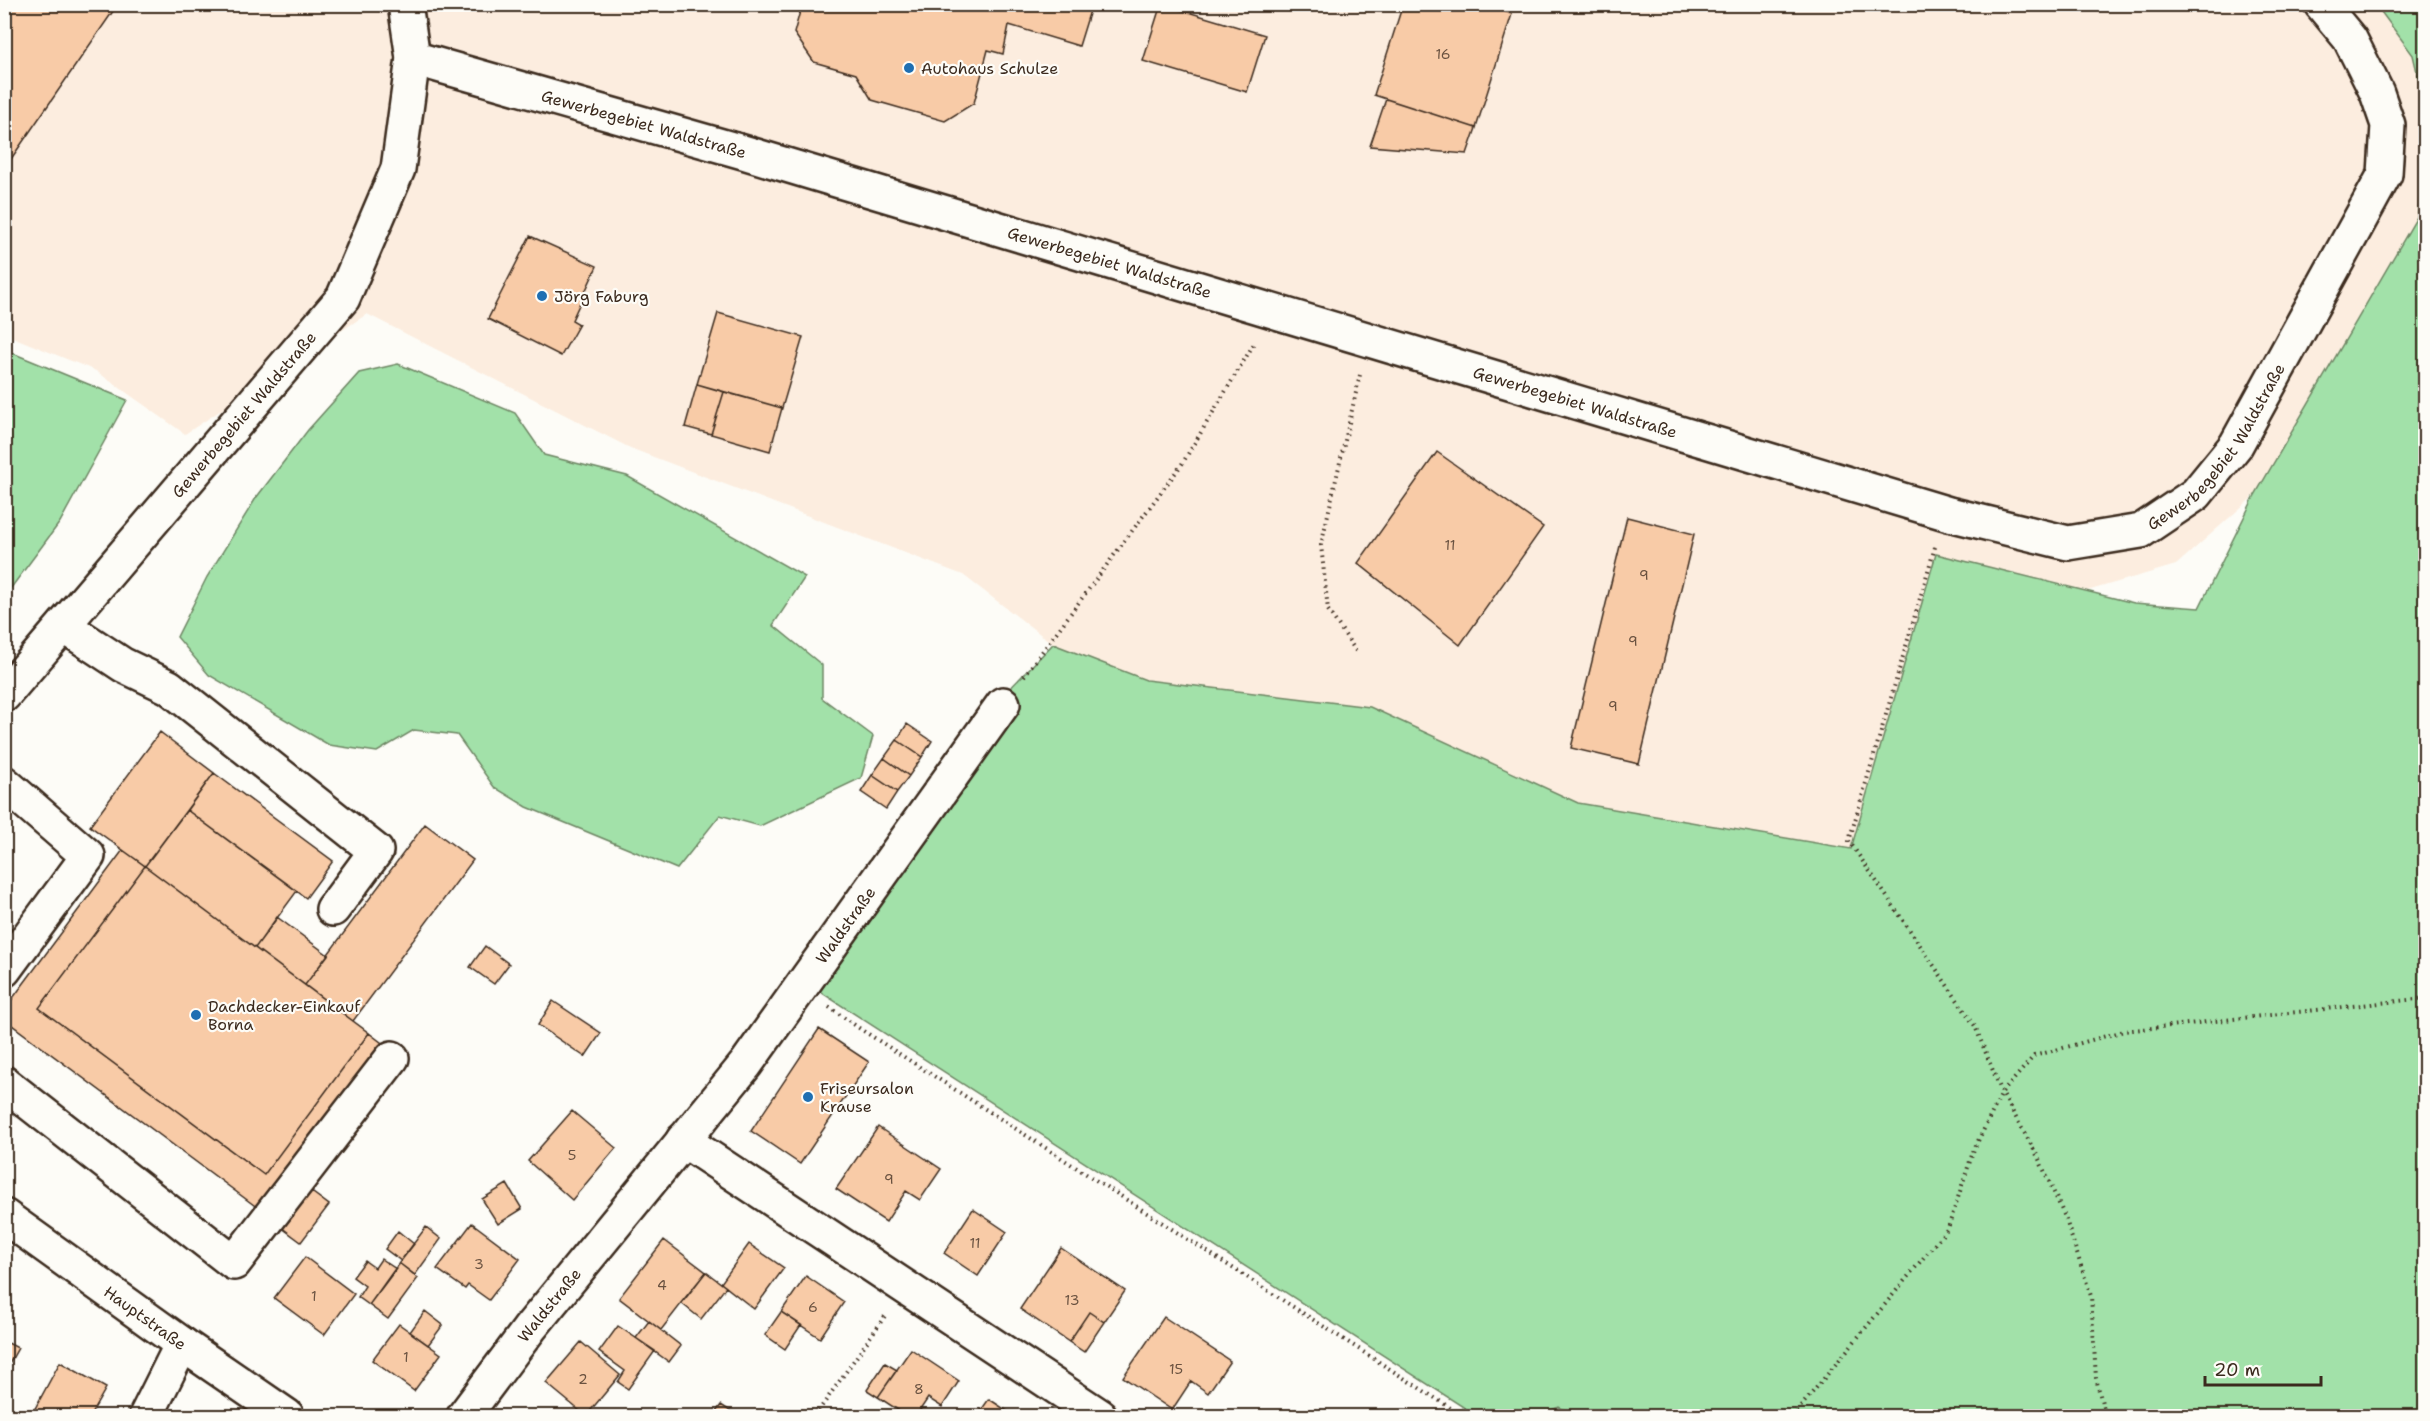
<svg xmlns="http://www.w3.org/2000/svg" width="2430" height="1421" viewBox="0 0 2430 1421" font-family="'Shantell Sans',sans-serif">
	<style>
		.built { fill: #fceddf }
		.green { fill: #a2e1a9; stroke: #6e8664; stroke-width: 1.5 }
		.building { fill: #f8cba7; stroke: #3b2a1e; stroke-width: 1.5 }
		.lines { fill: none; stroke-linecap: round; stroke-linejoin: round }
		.minor-casing { stroke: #3b2a1e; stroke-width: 38 }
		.major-casing { stroke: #3b2a1e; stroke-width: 38 }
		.path { stroke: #3b2a1e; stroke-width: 4; stroke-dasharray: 1.5 4.5; stroke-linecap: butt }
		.minor { stroke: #fdfcf7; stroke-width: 33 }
		.major { stroke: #fdfcf7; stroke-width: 33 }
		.poi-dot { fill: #1f6fb2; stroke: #fdfcf7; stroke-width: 2 }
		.labels { text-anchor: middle; stroke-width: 4.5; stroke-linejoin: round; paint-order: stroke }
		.number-label { font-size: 14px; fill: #6a5240 }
		.poi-label { font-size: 16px; fill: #3b2a1e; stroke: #fdfcf7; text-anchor: start }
		.street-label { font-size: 16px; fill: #3b2a1e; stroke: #fdfcf7 }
	</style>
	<rect width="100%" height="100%" fill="#fdfcf7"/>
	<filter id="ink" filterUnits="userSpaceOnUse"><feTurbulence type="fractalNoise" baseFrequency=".0167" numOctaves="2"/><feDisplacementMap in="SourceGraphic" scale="12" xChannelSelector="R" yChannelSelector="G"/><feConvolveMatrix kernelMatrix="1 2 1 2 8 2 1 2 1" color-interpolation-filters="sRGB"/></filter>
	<g filter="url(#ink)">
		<path class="built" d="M4,5H2376L2413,55L2425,106V165L2417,217L2255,495L2176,565L2087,591L1936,554L1852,849L1578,803L1370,707L1146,680L1053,644L963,575L630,448L367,314L185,434L96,371L5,334Z"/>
		<path class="green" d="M2376,5H2425V106L2413,55Z
			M2425,165V1416H1576L1559,1407L1536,1416H1477L819,991L971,729L1053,644L1146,680L1370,707L1578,803L1851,849L1936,554L2134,603L2199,608L2255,495L2417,217Z
			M5,350L127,400L60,522L5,596Z
			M398,364L515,413L544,455L627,476L805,577L773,625L822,665V698L873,736L861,778L760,826L720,815L677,869L527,807L494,787L457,735L414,730L377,752L329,745L209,675L177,637L207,577L256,498L308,430L359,373Z"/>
		<path class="building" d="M4,4H118L4,169Z
			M802,4H1092L1079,46L1009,25L1003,54L988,50L974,103L945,121L872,100L856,74L814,62L794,33Z
			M1161,4L1265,35L1247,92L1143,61Z
			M1403,4H1484L1512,14L1476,128L1374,95Z
			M1386,99L1476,128L1467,154L1370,146Z
			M530,236L597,266L572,320L579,324L561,356L488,319Z
			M718,313L803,337L782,408L697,384Z
			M697,384L724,392L711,434L685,427Z
			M724,392L782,408L770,451L711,434Z
			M1437,452L1543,527L1460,645L1358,563Z
			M1627,517L1694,534L1639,764L1571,748Z
			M907,724L932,741L922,757L897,740Z
			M160,732L214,773L145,866L90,826Z
			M897,740L922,757L909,776L884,758Z
			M884,758L909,776L897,792L872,775Z
			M214,773L333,861L306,898L187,810Z
			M872,775L897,792L886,809L861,792Z
			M187,810L297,891L255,948L145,866Z
			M425,824L473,860L353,1021L305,985Z
			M123,850L145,866L39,1008L264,1175L369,1033L386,1046L262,1211L4,1019V1010Z
			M145,866L369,1033L264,1175L39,1008Z
			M277,917L328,955L305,985L255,948Z
			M485,946L509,964L494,984L470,967Z
			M553,1001L601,1033L585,1057L538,1025Z
			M819,1029L869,1062L800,1164L751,1131Z
			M572,1111L616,1148L572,1200L528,1161Z
			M878,1127L941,1169L920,1200L906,1191L886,1222L836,1189Z
			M507,1184L522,1209L498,1224L482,1199Z
			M309,1190L329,1205L301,1242L281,1227Z
			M973,1209L1007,1232L978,1276L944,1253Z
			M472,1223L520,1259L489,1300L468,1285L465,1289L437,1269Z
			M426,1227L441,1239L415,1275L399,1263Z
			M398,1231L414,1244L401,1261L385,1249Z
			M664,1240L706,1272L661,1330L619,1298Z
			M749,1244L784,1268L754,1309L721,1283Z
			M1061,1248L1125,1291L1104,1322L1089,1312L1069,1342L1020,1309Z
			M305,1257L354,1294L324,1335L274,1298Z
			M381,1259L396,1269L369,1305L358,1297L365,1286L353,1277L365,1261L375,1268Z
			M399,1263L418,1278L388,1319L369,1305Z
			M706,1272L726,1287L701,1319L681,1303Z
			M806,1276L844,1302L820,1338L781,1312Z
			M425,1311L443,1325L428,1345L410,1332Z
			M781,1312L801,1325L785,1349L765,1335Z
			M1089,1312L1104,1322L1084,1352L1069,1342Z
			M1164,1317L1230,1361L1208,1393L1191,1381L1172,1410L1123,1377Z
			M649,1321L681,1346L669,1362L636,1338Z
			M399,1324L441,1354L414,1391L372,1360Z
			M618,1326L655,1351L628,1389L618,1382L625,1371L599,1352Z
			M4,1341L18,1348L4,1373Z
			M581,1342L620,1375L586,1416L546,1383Z
			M911,1349L959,1381L942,1407L928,1398L916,1416H907L878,1397Z
			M60,1362L106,1388L90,1416H31Z
			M885,1363L897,1370L878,1397L867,1390Z
			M989,1399L1015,1416H977Z
			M721,1405L735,1414L734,1416H713Z"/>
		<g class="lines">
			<g class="minor-casing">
				<g id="minor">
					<path id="s1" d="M413,58L743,152L1949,514L2068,543L2141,531L2196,494L2236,445L2385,174L2388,125L2377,93L2350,39L2321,4"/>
					<path d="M64,626L123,665L169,687L376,851L333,909"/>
					<path id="s2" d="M4,695L343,298L398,169L413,58L405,4"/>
					<path d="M4,783L88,856L4,970"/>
					<path d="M4,1083L234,1263L392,1058"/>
					<path d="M683,1140L1100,1416"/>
					<path d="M146,1416L182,1344"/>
					<path id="s3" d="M464,1416L530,1328L746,1064L1003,704"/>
				</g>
			</g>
			<g class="major-casing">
				<g id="major">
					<path id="s4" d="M4,1216L182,1344L287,1416"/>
				</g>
			</g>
			<path class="path" d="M1935,547L1849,841L1975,1026L2002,1093L2038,1157L2065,1217L2091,1296L2096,1378L2105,1416
				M1356,651L1328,610L1321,545L1360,375
				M1024,676L1182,464L1255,342
				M829,1007L859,1028L1463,1416
				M815,1416L885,1316
				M1793,1416L1948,1228L1974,1149L2002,1093L2034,1056L2124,1031L2426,998"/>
			<use href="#minor" class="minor"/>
			<use href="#major" class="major"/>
		</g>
	</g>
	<g class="poi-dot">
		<circle cx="909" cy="68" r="6"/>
		<circle cx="542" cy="296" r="6"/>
		<circle cx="196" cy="1015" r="6"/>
		<circle cx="808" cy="1097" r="6"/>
	</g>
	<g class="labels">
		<g class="number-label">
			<text x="1443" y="59">16</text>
			<text x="1450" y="550">11</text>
			<text x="1644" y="580">9</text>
			<text x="1633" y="646">9</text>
			<text x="1613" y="711">9</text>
			<text x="572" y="1160">5</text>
			<text x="889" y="1184">9</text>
			<text x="975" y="1248">11</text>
			<text x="479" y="1269">3</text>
			<text x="662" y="1290">4</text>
			<text x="314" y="1301">1</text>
			<text x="1072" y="1305">13</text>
			<text x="813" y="1312">6</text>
			<text x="406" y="1362">1</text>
			<text x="1176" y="1374">15</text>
			<text x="583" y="1384">2</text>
			<text x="919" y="1394">8</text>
		</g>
		<g class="poi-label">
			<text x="921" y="74">Autohaus Schulze</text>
			<text x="554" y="302">Jörg Faburg</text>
			<text x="208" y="1012">Dachdecker-Einkauf<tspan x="208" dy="18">Borna</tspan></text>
			<text x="820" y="1094">Friseursalon<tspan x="820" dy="18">Krause</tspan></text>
		</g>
		<g class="street-label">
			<text dy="6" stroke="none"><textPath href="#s1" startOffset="240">Gewerbegebiet Waldstraße</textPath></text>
			<text dy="6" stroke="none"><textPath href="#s1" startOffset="726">Gewerbegebiet Waldstraße</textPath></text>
			<text dy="6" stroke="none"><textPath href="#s1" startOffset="1212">Gewerbegebiet Waldstraße</textPath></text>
			<text dy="6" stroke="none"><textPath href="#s2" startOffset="369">Gewerbegebiet Waldstraße</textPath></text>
			<text dy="6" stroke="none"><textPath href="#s1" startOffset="1914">Gewerbegebiet Waldstraße</textPath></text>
			<text dy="6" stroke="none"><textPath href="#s3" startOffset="622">Waldstraße</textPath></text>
			<text dy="6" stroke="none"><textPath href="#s3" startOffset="140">Waldstraße</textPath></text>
			<text dy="6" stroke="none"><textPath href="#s4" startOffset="174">Hauptstraße</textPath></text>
		</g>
	</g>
	<rect width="2430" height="1421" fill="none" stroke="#fdfcf7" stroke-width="24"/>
	<rect x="12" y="12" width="2406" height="1397" fill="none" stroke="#3b2a1e" stroke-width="2" filter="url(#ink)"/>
	<path d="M2205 1376v9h116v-9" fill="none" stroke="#3b2a1e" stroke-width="3"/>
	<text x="2214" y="1376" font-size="18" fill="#3b2a1e" stroke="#fdfcf7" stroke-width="4.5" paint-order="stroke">20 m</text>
</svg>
